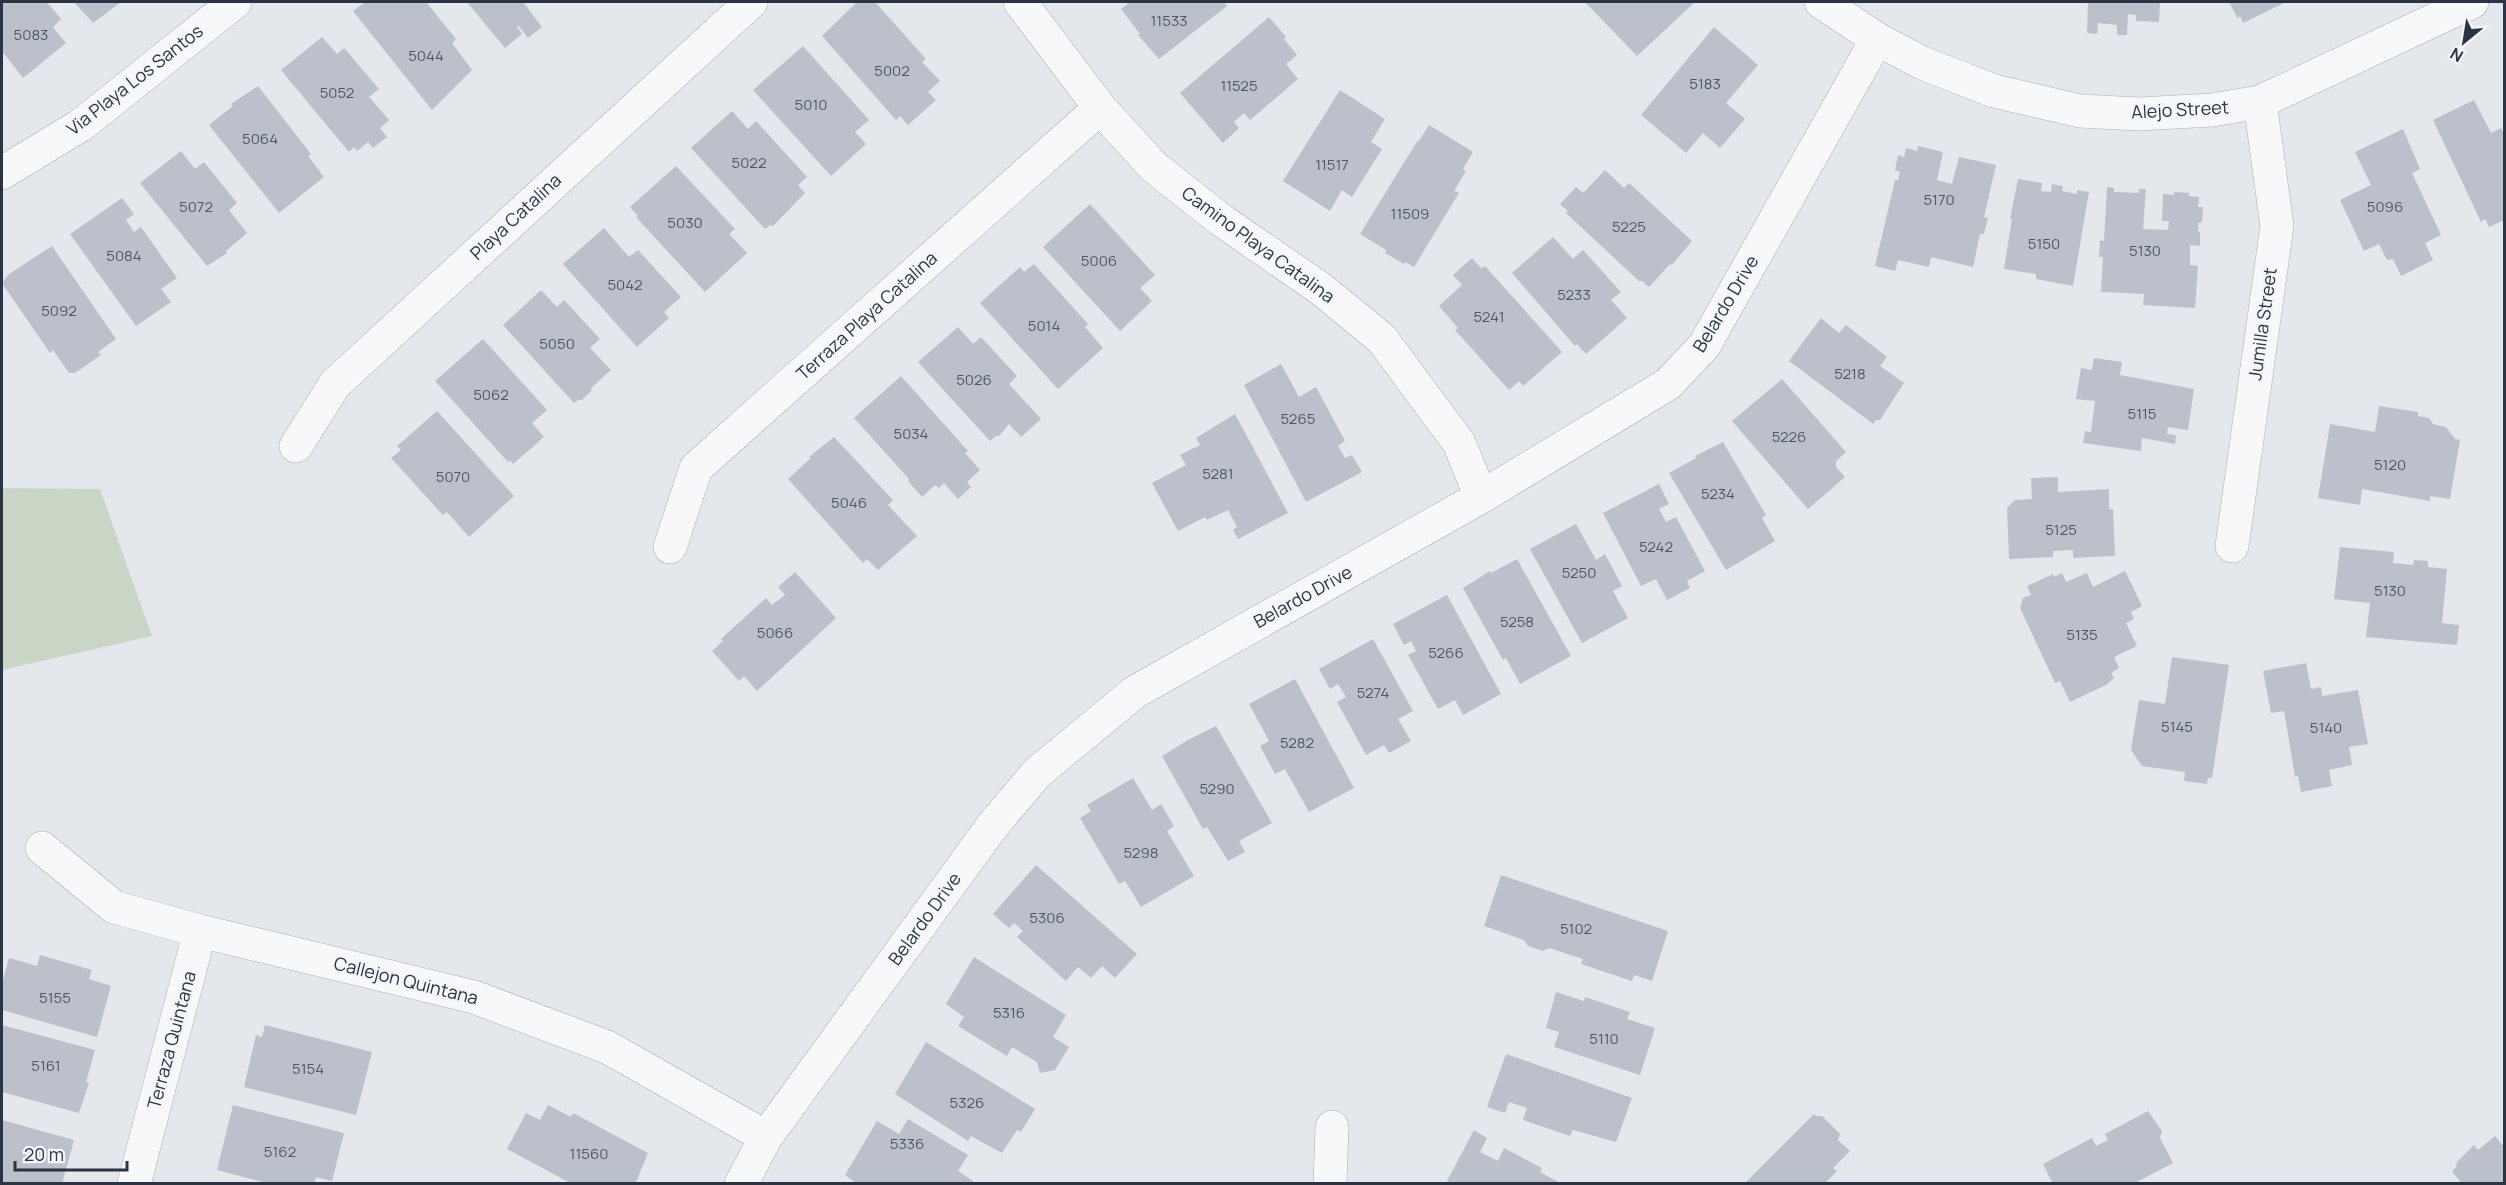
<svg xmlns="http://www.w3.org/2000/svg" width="2506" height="1185" viewBox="0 0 2506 1185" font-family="Manrope,sans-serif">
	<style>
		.green { fill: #c9d6c5 }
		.building { fill: #bbc0ca }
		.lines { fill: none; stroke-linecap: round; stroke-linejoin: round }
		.street-casing { stroke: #a9aeb7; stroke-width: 34 }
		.street { stroke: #f7f8fa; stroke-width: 33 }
		.labels { text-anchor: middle; stroke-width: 4.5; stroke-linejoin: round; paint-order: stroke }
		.number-label { font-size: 15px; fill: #4f5766 }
		.street-label { font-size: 18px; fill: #2b3445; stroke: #f4f6f9 }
	</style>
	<rect width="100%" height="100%" fill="#e4e7ec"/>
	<path class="green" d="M2,488L100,489L152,636L2,670Z"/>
	<path class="building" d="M2,2H47L61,19L53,27L66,43L23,78L2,51Z
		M74,2H121L93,23Z
		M365,2H426L456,39L452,43L472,70L432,110L353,11Z
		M467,2H523L542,27L528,38L518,25L517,27L522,34L505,48Z
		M857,2H875L926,59L922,62L940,81L928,92L936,100L908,125L900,116L896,120L822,36Z
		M1130,2H1224L1227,6L1159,59L1138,35L1140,34L1121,9Z
		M1585,2H1695L1637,56Z
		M2088,2H2160L2159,22L2136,21V15L2128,14L2127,35H2117V25L2098,23L2097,34L2087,33Z
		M2229,2H2286L2243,23L2240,16L2238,19Z
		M1269,17L1286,37L1284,39L1297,55L1286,64L1298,79L1250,120L1244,113L1234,122L1239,128L1223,143L1180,93Z
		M1714,27L1758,65L1726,103L1745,119L1720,148L1703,133L1686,153L1641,115Z
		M322,37L337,54L344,48L379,89L369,97L389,120L380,128L387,137L373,148L368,142L357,151L354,147L349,152L281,70Z
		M803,46L869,120L855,132L866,144L831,176L753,90Z
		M258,86L311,154L308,156L324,177L279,213L209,125L233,106L231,104Z
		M1340,90L1385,119L1371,142L1382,149L1352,197L1342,190L1330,211L1283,181Z
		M2474,100L2491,133L2501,128L2504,134V220L2489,227L2485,219L2481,222L2433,120Z
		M732,111L748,129L756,121L807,177L798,185L805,193L773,226L770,225L765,229L691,148Z
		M1429,125L1473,152L1463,169L1466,171L1454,191L1459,193L1414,267L1405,262L1404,264L1385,253L1386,250L1360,234L1418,140L1419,141Z
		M2403,129L2420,169L2412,173L2441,235L2425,243L2433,260L2401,276L2393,259L2387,260L2379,244L2364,251L2340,200L2371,185L2355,152Z
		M1918,146L1943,152L1937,180L1952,184L1959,157L1996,165L1984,217L1988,218L1984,234H1980L1973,267L1931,257L1929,267L1898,260L1895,271L1875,266L1895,180H1898L1900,172L1895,170L1898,155L1904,157L1906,148L1917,151Z
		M181,151L195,169L204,162L237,203L229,210L247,233L226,251L227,253L207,266L140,183Z
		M676,166L735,229L729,234L747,253L705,292L636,217L638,216L630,207Z
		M1605,170L1624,188L1629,183L1692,241L1672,265L1670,264L1649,287L1641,280L1640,282L1566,213L1568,211L1560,204L1576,187L1583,193Z
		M2018,179L2042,183L2041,191L2051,192L2052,184L2063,186L2062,191L2077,194V190L2089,192L2073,286L2036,279V274L2004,269L2012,219H2010Z
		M2107,187L2114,188V192L2139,193V189H2146L2143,229L2168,230L2169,221H2162L2163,194L2174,195V192L2189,193V196L2199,197L2198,207H2203L2202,222L2198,223V231L2200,232V246L2190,245V265L2198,266L2195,308L2143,305L2144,294L2101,292L2103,257H2099L2100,240L2104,241Z
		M122,198L134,214L126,220L134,232L141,227L177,278L161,289L171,302L136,326L70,234Z
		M1090,204L1155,275L1140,288L1152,301L1120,331L1043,247Z
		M604,228L629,257L638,250L681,297L664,312L669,318L637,347L563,264Z
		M1553,237L1573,259L1583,250L1621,292L1611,300L1627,318L1586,354L1577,344L1575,346L1512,273Z
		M52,246L116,339L98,352L101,355L75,373H69L53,350L50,353L2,283L9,274Z
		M1472,258L1481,268L1485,266L1562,352L1523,386L1519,381L1509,390L1455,330L1458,328L1439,306L1462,285L1453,275Z
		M1034,264L1088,324L1085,327L1103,348L1058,389L980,303L1020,267L1024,272Z
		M541,290L557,307L564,300L600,339L590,348L611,370L592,387L591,391L582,400H578L574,403L503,325Z
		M1821,318L1839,333L1846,325L1887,357L1880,366L1904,383L1880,420H1876L1873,424L1789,361Z
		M958,327L973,344L981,337L1017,376L1009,384L1041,419L1021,437L1009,424L999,436H996L990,441L918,362Z
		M483,339L547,410L532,423L544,437L513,464L510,460L508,462L435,381Z
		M2094,358L2122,362L2120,375L2194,389L2188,430L2168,427L2167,434L2176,435L2175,444L2142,438L2141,451L2083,443L2085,431L2091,432L2095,401L2076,399L2081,368L2092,370Z
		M1281,364L1299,397L1316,387L1345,441L1338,446L1345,458L1352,455L1362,472L1306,502L1244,385Z
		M901,376L968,451L965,453L980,470L967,482L971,487L958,499L944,483L939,488L935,485L922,497L908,481L909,479L854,418Z
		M1782,379L1846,452L1836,461V467L1845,477L1808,509L1732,421Z
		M2379,406L2418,412V416L2429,418L2433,424L2446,427L2455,439L2460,440L2450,499L2430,496V501L2362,489L2360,505L2318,498L2330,424L2375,432Z
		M437,411L514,496L469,537L447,512L443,515L391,458L401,450L397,446Z
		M1235,414L1288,513L1238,539L1233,530L1237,527L1228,510L1207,520L1205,517L1178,531L1152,483L1186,465L1180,455L1200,445L1196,438Z
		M834,437L893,500L888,505L917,536L878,570L867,559L863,563L788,479L811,458L809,457Z
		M1723,442L1766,515L1762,518L1775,541L1726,570L1669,473L1696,458L1695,456Z
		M2058,477V492L2109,489V509H2113L2115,556L2073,558V550L2053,551V557L2009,559L2007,508L2015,500L2032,499L2031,478Z
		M1659,484L1669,504L1659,509L1666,522L1676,517L1705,571L1687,581L1690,588L1667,600L1656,579L1641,586L1603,513Z
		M1576,524L1596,560L1605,554L1622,586L1613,591L1628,618L1582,643L1530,549Z
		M2340,547L2394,552L2393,563L2413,565L2414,560L2428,561V567L2447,569L2442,623L2459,625L2457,645L2366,637L2370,603L2334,599Z
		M1517,559L1571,656L1520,684L1506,658L1503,660L1463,588L1490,571L1491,573Z
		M2125,571L2142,606L2131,612L2134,619L2126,623L2137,646L2114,657L2119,668L2111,673L2114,678L2106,685L2070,702L2060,681L2055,683L2020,608L2023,598L2031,595L2027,586L2053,574L2054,577L2062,573L2066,582L2087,573L2093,587Z
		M795,572L836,618L757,691L744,676L739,681L712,651L723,641L721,639L766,598L772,605L785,595L778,587Z
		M1447,595L1501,694L1463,715L1455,700L1438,709L1408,655L1416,651L1411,641L1404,645L1393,624Z
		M1373,639L1413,711L1398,719L1411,741L1389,753L1384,745L1366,755L1337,702L1346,697L1338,684L1330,689L1319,669Z
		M2172,657L2229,665L2212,778H2208L2207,784L2184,781L2185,772L2142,766L2131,750L2139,700L2165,704Z
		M2306,663L2311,689L2321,687L2322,696L2358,690L2368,744L2349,747L2352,765L2329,770L2332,786L2301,792L2298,776L2295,777L2284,711L2271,713L2263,671Z
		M1295,679L1354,788L1309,812L1285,769L1275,774L1260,746L1269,741L1249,704Z
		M1216,726L1272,823L1239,841L1245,852L1228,861L1207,827L1203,829L1162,756L1188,740Z
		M1133,778L1152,810L1161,804L1174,826L1167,831L1194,876L1141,907L1125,881L1119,884L1080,818L1091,811L1087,805Z
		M1036,865L1137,954L1115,978L1102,966L1091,978L1078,967L1066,981L1017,937L1023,931L1014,923L1009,928L993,914Z
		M1501,875L1668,931L1652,981L1634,975L1632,981L1581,964L1583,959L1549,948L1543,951L1528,946L1524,940L1484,926Z
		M40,955L92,970L89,979L111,986L97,1037L2,1010V984L9,958L37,966Z
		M974,957L1066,1015L1053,1037L1069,1047L1055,1070L1040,1073L1037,1062L1012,1047L1007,1056L958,1026L964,1017L946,1004Z
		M1556,992L1584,1001L1585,997L1630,1012L1627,1019L1655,1028L1640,1075L1554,1047L1559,1032L1546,1028Z
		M2,1025L95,1050L86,1082L89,1083L79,1113L2,1092Z
		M265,1025L372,1052L356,1115L244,1087L256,1035L262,1037Z
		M926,1042L1035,1109L1021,1132L1017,1130L1002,1153L971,1136L968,1141L895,1094Z
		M1506,1054L1632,1098L1616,1142L1573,1130L1570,1136L1523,1120L1527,1108L1509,1102L1505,1113L1487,1107Z
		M233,1105L344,1133L332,1181L316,1177L314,1184H270L217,1170Z
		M548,1105L571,1117L573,1113L648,1153L636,1182L572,1184L507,1149L526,1113L540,1120Z
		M2148,1111L2162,1131L2160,1138L2173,1163L2133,1184H2053L2043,1164L2092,1138L2096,1146L2108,1140L2105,1134Z
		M1814,1114L1816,1116H1822L1840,1134L1838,1140L1850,1151L1833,1168L1837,1171L1824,1184H1744Z
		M908,1119L968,1155L958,1171L973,1181L971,1184H858L845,1175L877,1121L899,1134Z
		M2,1120L74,1140L62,1184H2Z
		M1474,1130L1487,1138L1480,1152L1498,1161L1504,1148L1542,1168L1540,1172L1558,1182L1557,1184H1452L1447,1181Z
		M2495,1136L2504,1147V1184H2462L2452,1171L2456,1167L2457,1162L2474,1145L2478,1150Z"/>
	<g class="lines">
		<g class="street-casing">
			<path id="street" d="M1020,2L1100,108L1154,167L1221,220L1321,289L1382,339L1459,443L1481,497
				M1821,2L1877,39L1922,63L1994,91L2080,111L2139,114L2212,110L2260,102L2472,2
				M2,173L81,125L235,2
				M296,446L335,384L751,2
				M2232,546L2277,226L2260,102
				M670,547L696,468L1100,108
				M42,848L114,907L200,931L474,997L607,1047L766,1137
				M134,1184L200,931
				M741,1184L766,1137L993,825L1037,773L1135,692L1481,497L1668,384L1704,346L1877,39
				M1330,1184L1332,1127"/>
		</g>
		<use href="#street" class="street"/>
	</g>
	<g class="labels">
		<g class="number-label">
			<text x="1169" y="26">11533</text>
			<text x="31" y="40">5083</text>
			<text x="426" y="61">5044</text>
			<text x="892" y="76">5002</text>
			<text x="1705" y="89">5183</text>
			<text x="1239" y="91">11525</text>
			<text x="337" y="98">5052</text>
			<text x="811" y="110">5010</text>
			<text x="260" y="144">5064</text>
			<text x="749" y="168">5022</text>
			<text x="1332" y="170">11517</text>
			<text x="1939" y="205">5170</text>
			<text x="196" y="212">5072</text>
			<text x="2385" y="212">5096</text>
			<text x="1410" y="219">11509</text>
			<text x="685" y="228">5030</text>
			<text x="1629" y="232">5225</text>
			<text x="2044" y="249">5150</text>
			<text x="2145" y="256">5130</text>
			<text x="124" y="261">5084</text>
			<text x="1099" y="266">5006</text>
			<text x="625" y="290">5042</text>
			<text x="1574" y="300">5233</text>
			<text x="59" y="316">5092</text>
			<text x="1489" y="322">5241</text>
			<text x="1044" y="331">5014</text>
			<text x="557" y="349">5050</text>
			<text x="1850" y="379">5218</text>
			<text x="974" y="385">5026</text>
			<text x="491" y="400">5062</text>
			<text x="2142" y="419">5115</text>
			<text x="1298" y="424">5265</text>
			<text x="911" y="439">5034</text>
			<text x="1789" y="442">5226</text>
			<text x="2390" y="470">5120</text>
			<text x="1218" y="479">5281</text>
			<text x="453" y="482">5070</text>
			<text x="1718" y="499">5234</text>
			<text x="849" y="508">5046</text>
			<text x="2061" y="535">5125</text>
			<text x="1656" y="552">5242</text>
			<text x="1579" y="578">5250</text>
			<text x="2390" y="596">5130</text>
			<text x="1517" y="627">5258</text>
			<text x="775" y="638">5066</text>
			<text x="2082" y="640">5135</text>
			<text x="1446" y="658">5266</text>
			<text x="1373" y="698">5274</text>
			<text x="2177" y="732">5145</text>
			<text x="2326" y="733">5140</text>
			<text x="1297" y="748">5282</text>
			<text x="1217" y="794">5290</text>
			<text x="1141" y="858">5298</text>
			<text x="1047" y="923">5306</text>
			<text x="1576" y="934">5102</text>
			<text x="55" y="1003">5155</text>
			<text x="1009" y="1018">5316</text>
			<text x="1604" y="1044">5110</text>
			<text x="46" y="1071">5161</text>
			<text x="308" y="1074">5154</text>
			<text x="967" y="1108">5326</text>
			<text x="907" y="1149">5336</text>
			<text x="280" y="1157">5162</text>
			<text x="589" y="1159">11560</text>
		</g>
		<g class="street-label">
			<text transform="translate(135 80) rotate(-38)" y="6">Via Playa Los Santos</text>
			<text transform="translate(2180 110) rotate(-3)" y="6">Alejo Street</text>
			<text transform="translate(516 217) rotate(-43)" y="6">Playa Catalina</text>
			<text transform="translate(1258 245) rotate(36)" y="6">Camino Playa Catalina</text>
			<text transform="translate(1726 304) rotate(-59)" y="6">Belardo Drive</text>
			<text transform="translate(867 316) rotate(-42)" y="6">Terraza Playa Catalina</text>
			<text transform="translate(2263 324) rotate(-82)" y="6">Jumilla Street</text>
			<text transform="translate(1303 597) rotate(-29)" y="6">Belardo Drive</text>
			<text transform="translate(925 919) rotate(-54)" y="6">Belardo Drive</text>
			<text transform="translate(406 981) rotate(14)" y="6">Callejon Quintana</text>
			<text transform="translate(172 1040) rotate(-75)" y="6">Terraza Quintana</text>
		</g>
	</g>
	<rect width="2506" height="1185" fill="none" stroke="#2b3445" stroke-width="6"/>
	<g transform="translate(2464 42) rotate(210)" stroke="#f4f6f9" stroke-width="4.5" paint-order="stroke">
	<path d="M0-4.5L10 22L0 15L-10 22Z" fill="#2b3445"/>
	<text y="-9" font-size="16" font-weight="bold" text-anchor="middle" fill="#2b3445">N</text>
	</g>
	<path d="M15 1161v9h112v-9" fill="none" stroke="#2b3445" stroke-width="3"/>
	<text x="24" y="1161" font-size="18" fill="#2b3445" stroke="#f4f6f9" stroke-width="4.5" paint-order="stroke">20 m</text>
</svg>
